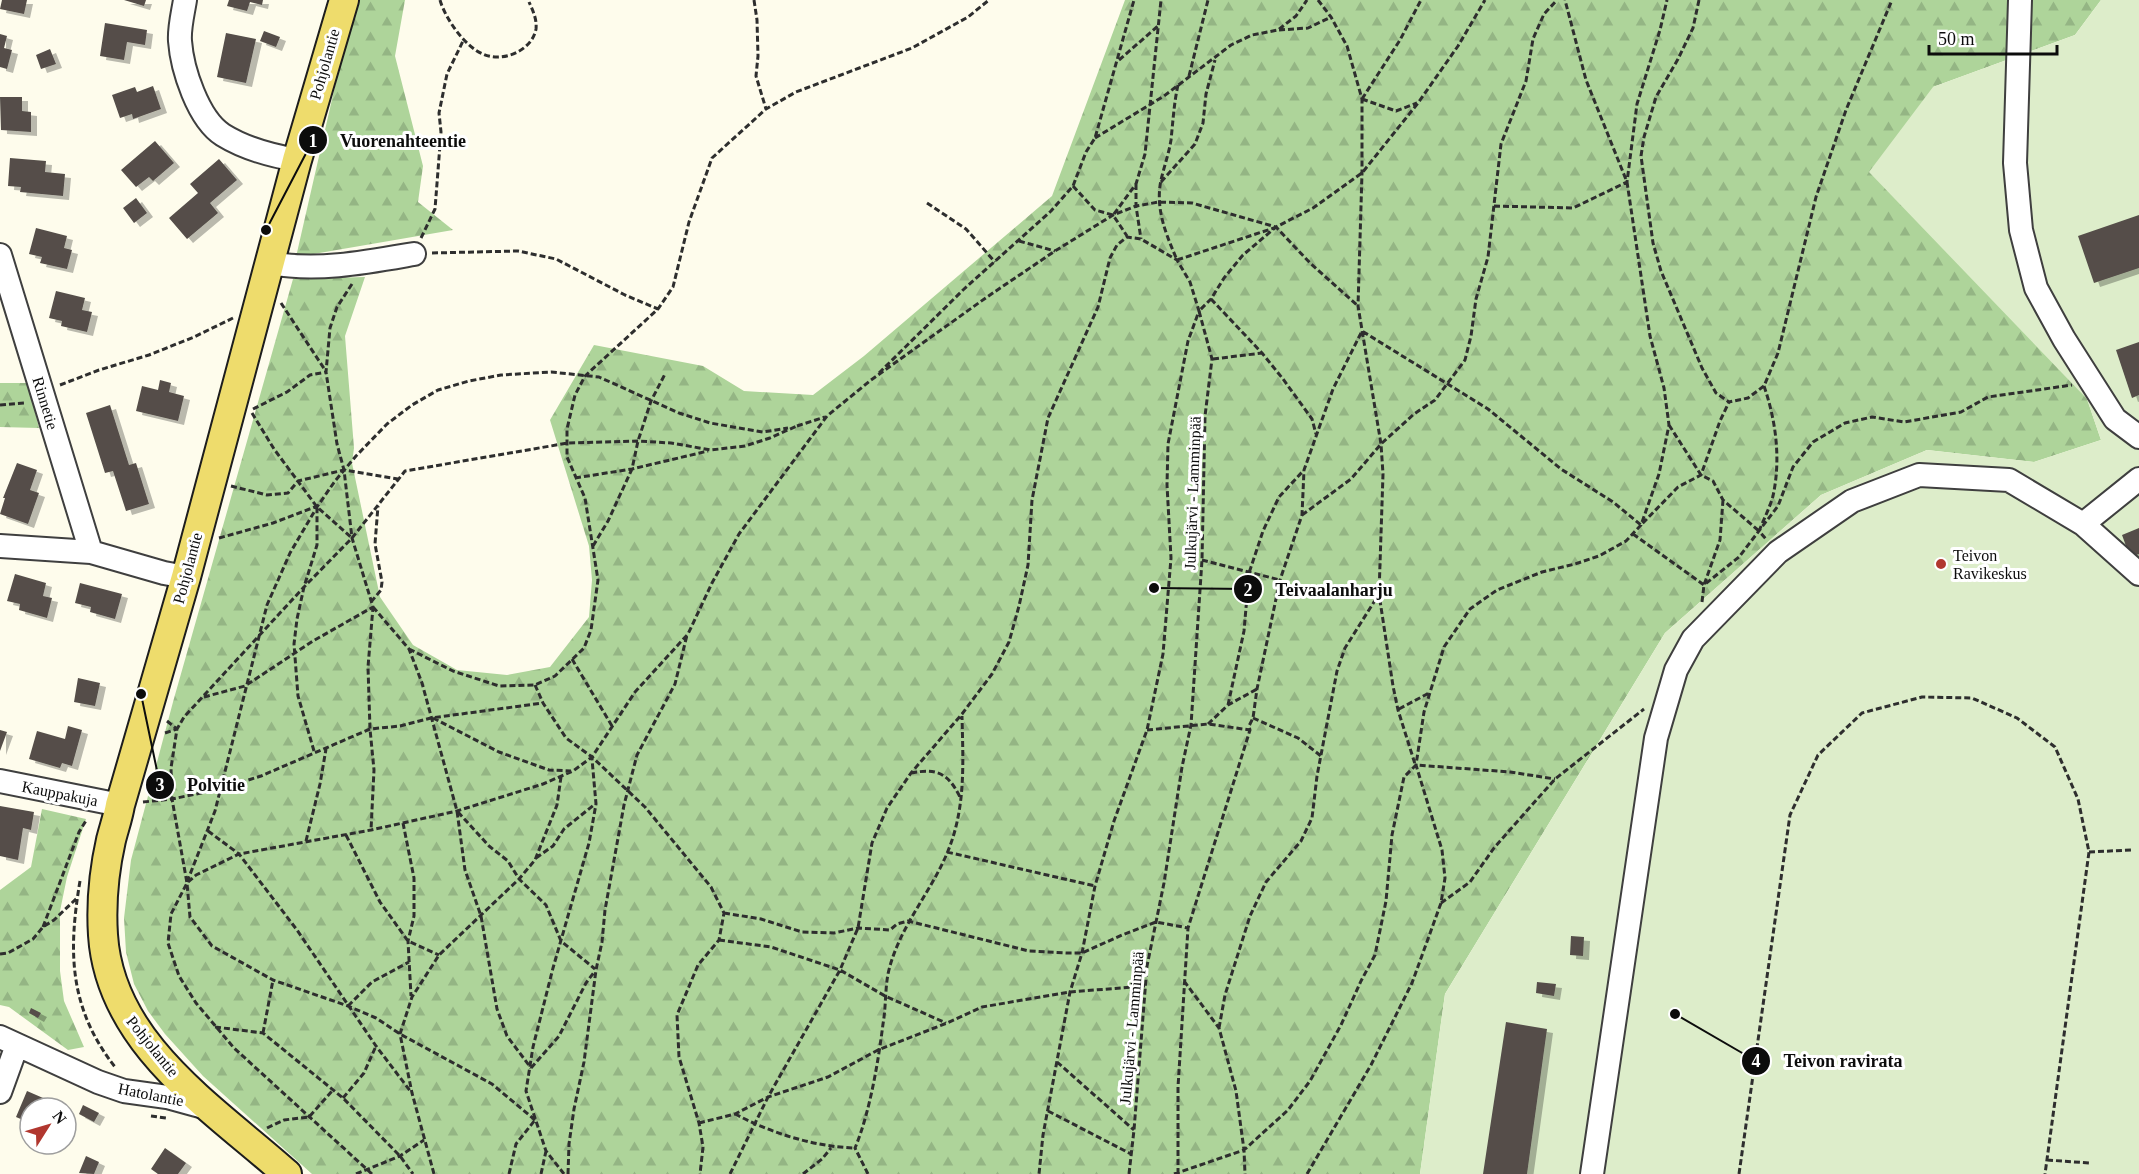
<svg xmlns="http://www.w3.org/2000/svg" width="2139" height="1174" viewBox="0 0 2139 1174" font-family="Georgia,serif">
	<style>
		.forest { fill: url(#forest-firs) }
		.pitch { fill: #ddedca }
		.building { fill: #544e49; filter: url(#shadow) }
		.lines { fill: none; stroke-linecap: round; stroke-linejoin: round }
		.minor-casing { stroke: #3f3f3f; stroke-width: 26 }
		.major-casing { stroke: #1d1d1d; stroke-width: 32 }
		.path { stroke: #2e2e2e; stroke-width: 3; stroke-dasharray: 6 3; stroke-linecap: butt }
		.minor { stroke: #fff; stroke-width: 22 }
		.major { stroke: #eedc6c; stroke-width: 28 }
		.poi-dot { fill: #b1372f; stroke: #fff; stroke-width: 2 }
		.labels { text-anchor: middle; stroke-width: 6; stroke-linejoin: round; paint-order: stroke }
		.street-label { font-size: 16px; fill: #0c0c0c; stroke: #fff }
		.poi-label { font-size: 16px; fill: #0c0c0c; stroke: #fff; text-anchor: start }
		.leader { fill: none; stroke: #0c0c0c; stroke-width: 2 }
		.callout-dot { fill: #0c0c0c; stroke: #fff; stroke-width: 2 }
		.mark-label { font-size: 18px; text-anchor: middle; font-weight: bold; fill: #fff }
		.callout-label { font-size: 18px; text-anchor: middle; font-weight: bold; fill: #0c0c0c; stroke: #fff; stroke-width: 6; stroke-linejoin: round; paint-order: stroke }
	</style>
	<defs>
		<pattern id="forest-firs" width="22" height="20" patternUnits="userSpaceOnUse" patternTransform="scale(1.5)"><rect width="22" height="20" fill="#aed49a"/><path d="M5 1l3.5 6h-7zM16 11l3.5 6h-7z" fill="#94b584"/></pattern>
		<filter id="shadow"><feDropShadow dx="6" dy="4" stdDeviation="0" flood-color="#0004"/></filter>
	</defs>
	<rect width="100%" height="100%" fill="#fefcec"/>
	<path class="forest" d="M360,0H405L395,56L423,166L418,202L453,230L296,257L346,38Z
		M1125,0H2101L2075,35L1933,87L2087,399L2101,440L2034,462L1927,450L1821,495L1665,633L1445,994L1420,1174H312L203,1076L165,1034L148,1011L134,984L126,952L124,918L131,860L173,702L293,279L365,277L345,336L354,448L352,463L380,597L413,645L457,670L507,675L550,667L589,617L592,580L589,546L550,420L594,345L703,366L744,391L813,395L864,356L1052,196Z
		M0,383H28L39,428L0,427Z
		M42,809L86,819L67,877L60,911V971L64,1001L84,1047L68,1050L9,1007L0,1005V890L31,867Z"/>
	<path class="pitch" d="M2101,0H2139V1174H1420L1445,994L1665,633L1821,495L1927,450L2034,462L2101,440L2087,399L1869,172L1933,87L2075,35Z"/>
	<path class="building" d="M2,0H27L24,14L0,9Z
		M124,0H146L144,6Z
		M229,0H263L262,5L250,2L247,11L227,6Z
		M105,23L147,30L145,45L127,42L124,60L100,56Z
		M264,31L280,37L276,47L260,41Z
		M226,33L256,39L246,83L217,77Z
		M0,34L7,36L4,48L12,50L7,69L0,67Z
		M50,49L56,64L41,69L36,55Z
		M153,86L161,109L133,119L132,114L120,118L112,95L135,87L137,92Z
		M0,97H22V111L31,112V132L1,130Z
		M155,141L174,163L153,181L149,177L136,187L121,170Z
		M10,158L46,161L45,172L65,174L63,196L20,192L21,187L8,186Z
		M219,159L237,180L210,203L218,213L187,239L169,218L198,193L190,184Z
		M136,198L147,213L134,223L123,208Z
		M2139,215V268L2094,283L2078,236Z
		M36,228L67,236L64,248L72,250L67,269L40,263L42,257L29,254Z
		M56,291L85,298L82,310L92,312L87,332L61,326L62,321L49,318Z
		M2139,342V395L2132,398L2116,350Z
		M160,380L171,383L169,392L184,396L178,421L136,411L142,386L158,390Z
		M110,405L129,465L136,463L149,504L126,511L113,471L105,473L86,413Z
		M17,463L37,470L30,490L39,493L28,524L0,514L5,498H3Z
		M2139,528V554L2130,557L2122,535Z
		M15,574L46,583L43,596L52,598L47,618L19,610L20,604L7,601Z
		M80,583L122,594L115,619L90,612L91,607L75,603Z
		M78,678L100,683L95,706L74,702Z
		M68,726L82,730L72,766L62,763L60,768L29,759L37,731L65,739Z
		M0,730L7,732L0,751Z
		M0,806L34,812L31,830L23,828L18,860L0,856Z
		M1571,936L1584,937L1583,956L1570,955Z
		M1537,982L1556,984L1554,996L1536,993Z
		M31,1008L41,1013L38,1018L29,1013Z
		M1506,1022L1547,1029L1527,1174H1483Z
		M27,1091L50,1101L47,1108H30V1123L16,1117Z
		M83,1105L99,1113L94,1122L79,1114Z
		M165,1148L186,1163L178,1174H158L151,1169Z
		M86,1156L99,1162L94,1174L79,1173Z"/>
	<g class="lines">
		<g class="minor-casing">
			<path id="minor" d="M185,0C183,13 179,28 180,41C182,69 198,119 223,135C244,148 273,156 297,160
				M2020,0L2015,163L2021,230L2036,288L2064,339L2115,419L2139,437
				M0,255L91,552
				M271,263C317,272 368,262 414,254
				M2083,524L2139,479
				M0,546L91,552L164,573L186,577
				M0,781L120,805
				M0,1037L98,1082L124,1091L167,1097L207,1108
				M0,1092L17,1045
				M1592,1174L1656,738L1676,670L1693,639L1778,552L1852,501L1919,475L2009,480L2083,524L2139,574"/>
		</g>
		<g class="major-casing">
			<path id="major" d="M287,1174C213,1108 110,1044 103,935C101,904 104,871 111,840C114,828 118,817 120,805L186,577L297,160L344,0"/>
		</g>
		<path class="path" d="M440,0C445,18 465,47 483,54C502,63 532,51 536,29C537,19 533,11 529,2
			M754,0L757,20L758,56L756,76L766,109
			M1318,0L1331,17L1347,46L1362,99V173L1358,306L1381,444L1383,474L1379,594L1393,686L1398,710L1415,764
			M1699,0L1693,28L1678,59L1656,97L1644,137L1641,156L1653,243L1661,271L1702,368L1716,393L1729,402L1748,398L1764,386L1778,353L1816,197L1846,110L1892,0
			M1279,30L1308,28L1331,17
			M1119,60L1158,26
			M1189,76L1208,0
			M1178,85C1174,103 1173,121 1171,140C1169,153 1164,167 1161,180C1155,209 1166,234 1177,260L1274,228
			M1362,99L1400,40L1421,0
			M1362,99L1396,111L1417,103
			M1095,138L1164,96L1231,45L1252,35L1278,30L1296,16L1307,0
			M1161,182L1195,144L1203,123L1206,94L1215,60
			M1136,184V206L1141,239
			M1073,186L1095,210L1113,215L1127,236
			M927,203L966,229L995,262
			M1494,206L1573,208L1627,182L1637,104L1660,30L1667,0
			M1114,214L1136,184L1145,154L1161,0
			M421,238L435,209L441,132L439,113L447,74L464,39
			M1019,241L1055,251
			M432,253L518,251L556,259L625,295L658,309
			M352,284L337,307L330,328L326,372L337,444L344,470L352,538L373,607L368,667L370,729L374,770L371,830
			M1211,299L1262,353L1283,379L1312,419L1316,434
			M281,303L325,370
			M1213,359L1262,353
			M879,373L963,290L1051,211L1073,186L1086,152L1095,138L1134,0
			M60,385L99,370L149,355L194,337L233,318
			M1764,386C1776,421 1781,459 1773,496C1770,507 1764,519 1759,531L1766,539
			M0,405L25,403
			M253,409L287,392L310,375L326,372
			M252,413L274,449L317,507L352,538
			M1669,425L1701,475L1713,481L1723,500L1759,531
			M797,426L825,417
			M575,478L632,469L708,451
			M231,486L267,495L288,493L298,481L344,470L398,479
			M1302,515L1351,479L1381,444L1414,414L1435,400L1465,360L1471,336L1476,299L1488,257L1501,144L1526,81L1533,39L1544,14L1557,0
			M1633,534L1704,585L1739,557L1778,506L1793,467L1813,442L1845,423L1872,417L1904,422L1961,412L1988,397L2072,385
			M219,538L273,523L315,507
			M593,546L608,521L632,469L638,441L651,401L665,374
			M1202,560L1280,580
			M371,602L381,590L382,582L375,544L378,506
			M1702,602L1704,585L1720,540L1723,500
			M373,607L409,649L422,683L457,811L465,870L481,916L497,1009L507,1036L531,1068
			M409,649L453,671L499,686L535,685L555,676L584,648L591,630L598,580L585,498L567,457V429L575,395L585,376L658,309L673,287L689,222L712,158L766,109L796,92L912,48L968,17L989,0
			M572,659L612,726
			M535,685L543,703L566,738L592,757L645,807L711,887L724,913L719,940L698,965L677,1015L679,1057L699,1123L703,1147L700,1174
			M204,697L245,686L313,641L373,607
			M1228,705L1244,631L1249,573L1263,531L1279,497L1304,470
			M1399,709L1429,693
			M433,718L499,752L549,770L571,771
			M1253,718L1298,738L1321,756
			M167,721L177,729
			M1208,724L1228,705L1257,689
			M1147,730L1208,724L1250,730
			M165,733L177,729
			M314,751L298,696L294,644L297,619L304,587L317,545V508
			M911,773C937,768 948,773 960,797
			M143,802L172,799L220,789L261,776L370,729L400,726L431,718L543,703
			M458,812L489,846L508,861L519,879L546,905L561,941L595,969
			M403,823L414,878V916L408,941L411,996
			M208,831L239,854L297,930L376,1046L411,1092
			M346,835L380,902L408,941L439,955
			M306,841L320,784L326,749
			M947,852L1095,886
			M2089,852L2131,850
			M536,858L553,846L564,829L595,804
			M80,881C68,952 69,1008 115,1067
			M187,882L215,811L267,605L290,553L317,507L335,481L356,456L387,424L412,405L438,390L469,381L501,375L551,372L599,377L679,413L710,423L763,432L788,428
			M1441,903L1470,882L1494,848L1555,779L1644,709
			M724,913L761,919L802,932L834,933L858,928L890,930L897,924L908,921L1029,951L1067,953H1082L1122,935L1156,922L1188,928
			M43,927L79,832L87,819
			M719,940L771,947L840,970L885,996L946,1023
			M0,954L8,953L33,939L43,927L54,920L77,898
			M1184,981L1219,1028L1236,1091L1244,1150L1245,1174
			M348,1006L372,982L409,962
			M215,1027L263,1033L343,1098L400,1156L413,1174
			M1219,1028L1225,995L1250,916L1266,882L1301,841L1312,818L1317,776L1337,671L1345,648L1379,594
			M263,1033L273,980
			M1057,1062L1134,1130
			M531,1068L559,1036L586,983L595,971
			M343,1098L364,1073L376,1046
			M1048,1111L1131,1154
			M735,1114C771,1133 815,1147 855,1148
			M151,1116L166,1118
			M535,1120L492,1084L400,1034L376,1018L348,1006L273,980L212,946L190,917L187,883L172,799L171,768L177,729L184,717L304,587L352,538L405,471L568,443L638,441L671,443L711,450L745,446L770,438L799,425
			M699,1123L735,1114L768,1097L828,1077L878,1050L947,1023L982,1007L1070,992L1145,986
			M267,1128L284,1120L309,1117L333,1090
			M2047,1160L2090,1163
			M356,1174L400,1156L424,1140
			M372,1174L234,1048L196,1003L179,976L168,943L171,914L187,883L196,875L239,854L371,830L457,811L543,784L573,771L592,757L635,692L688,634L712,583L739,534L827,416L871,380L987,297L1055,251L1113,215L1136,206L1159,202L1192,203L1276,227L1311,264L1358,306
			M434,1174L412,1093L400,1034L412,997L439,955L519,879L535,860L557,805L561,777
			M509,1174L516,1144L535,1120
			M541,1174L546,1151
			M564,1174L546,1151L526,1091L533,1047L553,968L589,843L596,804L592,759
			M568,1174L569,1144L574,1109L584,1062L596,970L602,942L605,910L624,805L637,755L675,684L687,635
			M730,1174L768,1097L840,970L858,928L872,843L887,808L911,773L962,714L992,674L1009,642L1019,606L1028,565L1032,500L1048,418L1098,307L1110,258L1117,245L1127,237L1141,239L1177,260L1190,282L1199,311L1188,341L1168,444L1167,485L1171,558L1163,654L1147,730L1114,821L1095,886L1082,953L1070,992L1043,1135L1039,1174
			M803,1174L822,1159L831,1148
			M868,1174L855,1148C870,1112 878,1063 883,1024C886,1007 885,990 888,974C898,928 931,893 948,851C966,807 963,762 962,716
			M1129,1174L1134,1130L1147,966L1164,883L1182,767L1191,725L1202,560L1205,416L1212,359L1199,311L1211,299L1224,278L1243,255L1276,227L1313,208L1362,173L1418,103L1458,46L1485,0
			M1174,1174L1244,1150L1288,1110L1310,1081L1341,1025L1361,981L1375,955L1386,901L1392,835L1404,777L1416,765L1510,772L1555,779
			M1178,1174V1087L1188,928L1250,730L1249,726L1253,718L1257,689L1280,580L1302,515L1304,470L1333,389L1362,331L1488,409L1561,469L1613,502L1641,525L1678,487L1701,475L1720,421L1729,402
			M1307,1174L1371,1065L1412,983L1441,903L1445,878L1442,850L1416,765L1424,712L1444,647L1470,609L1497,590L1542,572L1575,564L1599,556L1626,541L1641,525L1659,474L1669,425L1664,388L1650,336L1627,182L1586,80L1565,0
			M1739,1174L1790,815L1818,755L1862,713L1922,697L1972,698L2017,718L2055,747L2078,799L2089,852L2045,1174"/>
		<use href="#minor" class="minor"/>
		<use href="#major" class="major"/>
	</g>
	<circle class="poi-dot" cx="1941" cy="564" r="6"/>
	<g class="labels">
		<g class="street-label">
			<text transform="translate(324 64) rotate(-74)" y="6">Pohjolantie</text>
			<text transform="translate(46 403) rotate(73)" y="6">Rinnetie</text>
			<text transform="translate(1192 493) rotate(-88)" y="6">Julkujärvi - Lamminpää</text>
			<text transform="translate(187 568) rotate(-75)" y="6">Pohjolantie</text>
			<text transform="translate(60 793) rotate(11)" y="6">Kauppakuja</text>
			<text transform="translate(1131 1028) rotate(-85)" y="6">Julkujärvi - Lamminpää</text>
			<text transform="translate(153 1046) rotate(51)" y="6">Pohjolantie</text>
			<text transform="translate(151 1094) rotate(11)" y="6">Hatolantie</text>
		</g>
		<g class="poi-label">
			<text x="1953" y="561">Teivon<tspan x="1953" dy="18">Ravikeskus</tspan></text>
		</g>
	</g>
	<path class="leader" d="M266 230L313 140M1154 588L1248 589M141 694L160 785M1675 1014L1756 1061"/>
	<g class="callout-dot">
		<circle cx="266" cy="230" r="6"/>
		<circle cx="1154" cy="588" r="6"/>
		<circle cx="141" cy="694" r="6"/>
		<circle cx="1675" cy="1014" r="6"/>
		<circle cx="313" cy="140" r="15"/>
		<circle cx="1248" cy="589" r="15"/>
		<circle cx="160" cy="785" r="15"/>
		<circle cx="1756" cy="1061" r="15"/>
	</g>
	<g class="mark-label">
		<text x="313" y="147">1</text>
		<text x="1248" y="596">2</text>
		<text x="160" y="791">3</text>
		<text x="1756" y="1067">4</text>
	</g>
	<g class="callout-label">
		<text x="403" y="147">Vuorenahteentie</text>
		<text x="1334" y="596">Teivaalanharju</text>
		<text x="216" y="791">Polvitie</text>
		<text x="1843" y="1067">Teivon ravirata</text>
	</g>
	<g transform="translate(48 1126) rotate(53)"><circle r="28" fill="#ffffff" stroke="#9e9e9e" stroke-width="1.5"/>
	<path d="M0-4.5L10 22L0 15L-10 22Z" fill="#b1372f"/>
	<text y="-9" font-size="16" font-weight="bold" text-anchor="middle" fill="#0c0c0c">N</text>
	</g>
	<path d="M1929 45v9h128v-9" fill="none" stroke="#0c0c0c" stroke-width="3"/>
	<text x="1938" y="45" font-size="18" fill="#0c0c0c" stroke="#ffffff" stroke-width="4.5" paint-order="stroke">50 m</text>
</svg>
